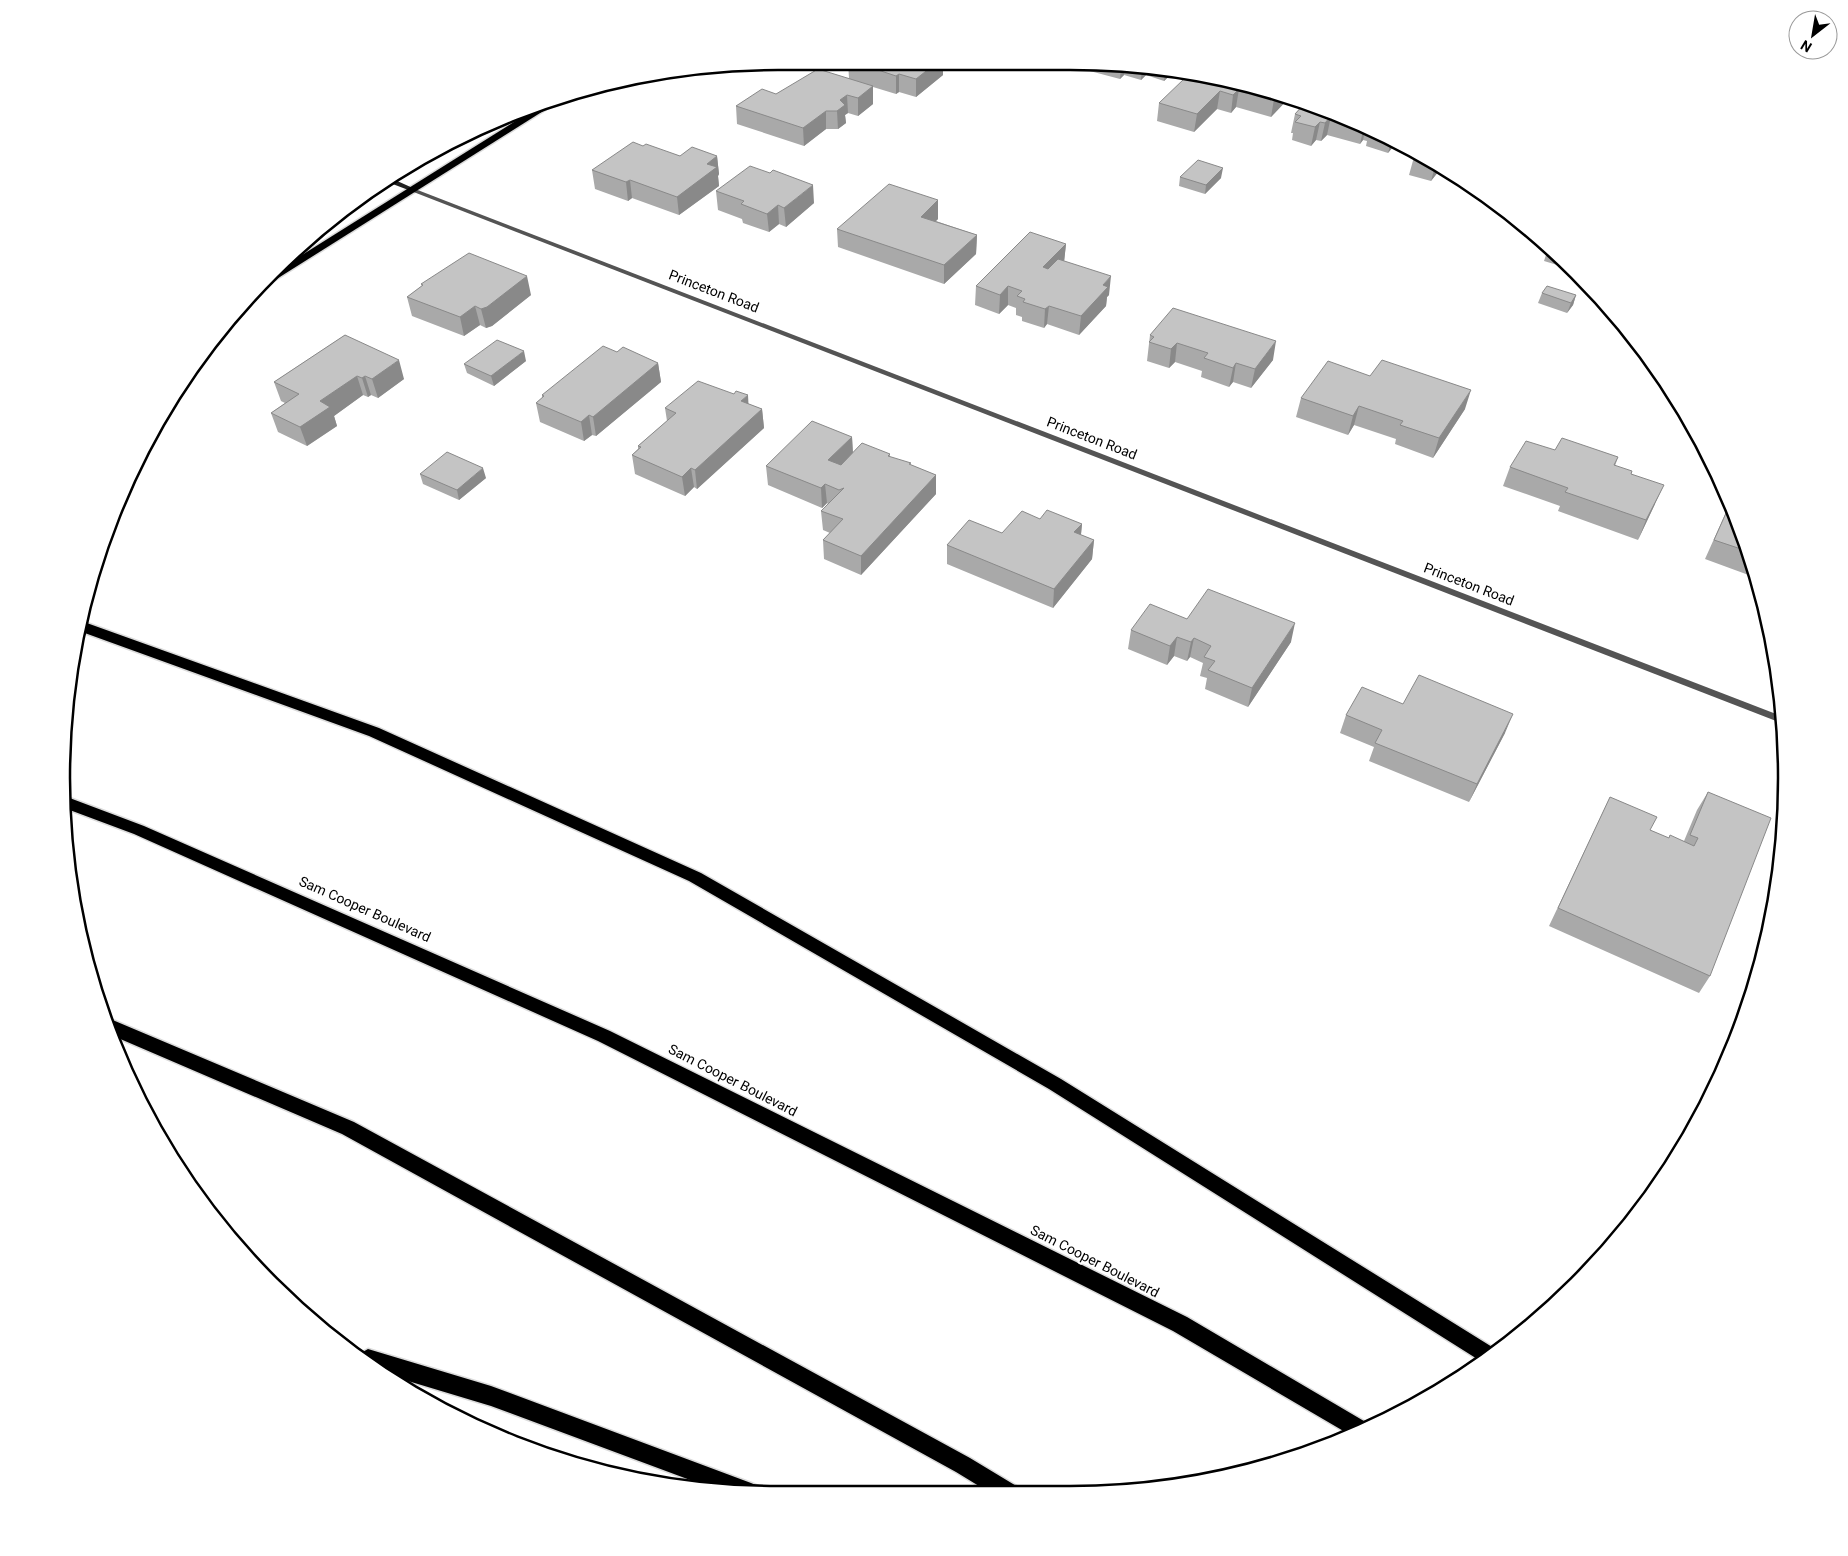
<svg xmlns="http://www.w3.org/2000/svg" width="1848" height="1556" viewBox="0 0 1848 1556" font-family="Roboto,sans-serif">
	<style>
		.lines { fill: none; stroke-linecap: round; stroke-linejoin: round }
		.primary-casing { stroke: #dbdbdb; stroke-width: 3 }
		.highway-casing { stroke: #dbdbdb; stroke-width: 3 }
		.street { fill: #545454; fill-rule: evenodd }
		.secondary { fill: #212121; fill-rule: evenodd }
		.primary { fill: #000; fill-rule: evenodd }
		.highway { fill: #000; fill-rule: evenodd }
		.wall { fill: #a9a9a9 }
		.shaded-wall { fill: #898989 }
		.building { fill: #c4c4c4; stroke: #898989 }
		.labels { text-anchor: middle; stroke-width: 4; stroke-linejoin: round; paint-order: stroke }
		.street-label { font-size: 14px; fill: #000; stroke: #fff }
		.rim { fill: none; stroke: #000; stroke-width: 2.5 }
	</style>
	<rect width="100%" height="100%" fill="#fff"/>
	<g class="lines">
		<g class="primary-casing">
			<path id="primary" d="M556,99V103L275,280H269L278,270L541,105Z"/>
		</g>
		<g class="highway-casing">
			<path id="highway" d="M84,622L379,728L701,873L1061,1079L1497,1350L1482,1362L1049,1089L689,881L369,736L82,632Z
				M67,797L144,826L610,1031L1187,1317L1369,1424L1370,1426L1352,1436L1173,1331L598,1041L134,834L67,809Z
				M107,1019L115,1021L354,1122L970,1458L1018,1487L1021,1495L992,1494L956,1472L342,1134L111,1035Z
				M368,1349L491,1386L751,1483L758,1486L761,1493H731L717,1490L491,1406L388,1375L361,1353Z"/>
		</g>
		<path class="street" d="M411,189H415L1781,716V723L411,191Z"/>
		<path class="secondary" d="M395,180L415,189L416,190L411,191L390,183Z"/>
		<use href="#primary" class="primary"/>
		<use href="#highway" class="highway"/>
	</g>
	<path class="wall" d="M848,62L943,64V75L916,97L899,92L896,94L873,87V104L858,116L848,113L845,115L846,123L838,129H826L804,146L737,124L736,106L776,94L849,78Z
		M1082,66L1163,67L1176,70L1164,81L1146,75L1141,80L1124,75L1120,79L1086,70Z
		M1194,80L1289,98L1271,117L1236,107L1231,113L1217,109L1194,132L1157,121L1159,103Z
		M1304,104L1387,135L1405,146L1401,151L1392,148L1388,153L1366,146L1367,141L1363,140L1360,144L1327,135L1321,141L1316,140L1311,146L1292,140L1293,133H1291L1295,114Z
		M643,146L680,156H717L719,174L718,176L719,186L679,215L632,198L628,201L595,189L592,170Z
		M1417,153L1462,179L1438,172L1431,181L1409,175L1414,157Z
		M1180,177L1221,178L1205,194L1179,186Z
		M716,191L814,203L786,227L779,224L769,232L743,223L742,219L718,210Z
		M938,219L936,221L977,235L976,254L944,284L838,247L837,229Z
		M1066,244L1064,261L1109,295L1107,297L1106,306L1079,335L1047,324L1044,328L1022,321V317L1016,315V308L1008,305L999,314L975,305L976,286Z
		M1549,249L1577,271L1544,261L1547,252Z
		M421,284L531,295L492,326L486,328L480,325L464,336L412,316L407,297L422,286Z
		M1542,293L1576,295L1573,305L1567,313L1538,303Z
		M345,335L404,379L378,398L371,395L368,397L363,395L334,416L337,426L307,446L278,432L271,413L285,403L281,401L274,382Z
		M1150,335L1273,360L1251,388L1233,382L1229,387L1201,377L1202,371L1175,362L1169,368L1147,361Z
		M617,352L658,363L661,382L596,436L592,435L584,441L540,422L536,403L542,398V395Z
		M526,361L494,386L467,373L464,364Z
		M1301,398L1465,409L1433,458L1395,444L1396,439L1354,425L1348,435L1296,417Z
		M748,404L762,409L764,428L697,489L694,487L685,496L635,474L632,455L638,449V446L667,421L665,408Z
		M852,437L853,453L890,454V457L936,475V494L861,575L824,559L823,540L830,533L823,530L821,511L828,504L827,503L822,508L768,485L766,466Z
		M1555,450L1618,457L1615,466L1631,474L1655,504L1638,540L1558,511L1560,506L1503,486L1510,467Z
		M420,474L486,478L459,500L423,484Z
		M1731,501L1732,504L1754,577L1705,559Z
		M1040,519L1082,524L1081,535L1094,540L1092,559L1053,608L947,564V545L1002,533Z
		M1187,619L1291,642L1248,707L1205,689L1207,678L1200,676L1203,663L1190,657L1187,661L1174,656L1167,665L1128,649L1131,630Z
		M1403,704L1505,733L1469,802L1369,761L1374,747L1340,733L1346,715Z
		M1708,792L1710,976L1699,993L1549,926L1610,797L1650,830L1668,838L1684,841L1697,810Z"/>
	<path class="shaded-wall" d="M935,64H943V75L916,97V79Z
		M1121,67H1125L1124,75L1120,79Z
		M1142,67H1147L1146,75L1141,80Z
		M1166,68L1176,70L1164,81Z
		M899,74V92L896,94V76Z
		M873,86V104L858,116V98Z
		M1239,89L1236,107L1231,113L1233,95Z
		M1220,91L1217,109L1194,132L1197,114Z
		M1279,94L1289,98L1271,117L1274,99Z
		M847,95L848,113L845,115L846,123L838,129L837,111L840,100Z
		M826,111V129L804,146L803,128Z
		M1331,116L1327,135L1321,141L1325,123Z
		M1320,122L1316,140L1311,146L1315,127Z
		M1364,126L1366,127L1363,140L1360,144Z
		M1392,138L1394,139L1392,148L1388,153Z
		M1403,144L1405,146L1401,151Z
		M717,156L719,174L718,176L719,186L679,215L677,197L707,164Z
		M1436,163L1440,166L1438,172L1431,181Z
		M1223,168L1221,178L1205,194L1206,185Z
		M630,180L632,198L628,201L626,182Z
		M813,185L814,203L786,227L784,208Z
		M938,200V219L921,235V217Z
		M778,205L779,224L769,232L767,214Z
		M977,235L976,254L944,284V265Z
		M1066,244L1064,263L1042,286L1043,267Z
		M527,276L531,295L492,326L486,328L481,309Z
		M1111,276L1109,295L1107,297L1106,306L1079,335L1081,316L1103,285Z
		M1008,286V305L999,314L1000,295Z
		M1576,295L1573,305L1567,313L1571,303Z
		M475,306L480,325L464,336L460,317Z
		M1049,306L1047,324L1044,328L1045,309Z
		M1276,341L1273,360L1251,388L1255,369Z
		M1177,343L1175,362L1169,368L1171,349Z
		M524,351L526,361L494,386L491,376Z
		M399,360L404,379L378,398L372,379Z
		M658,363L661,382L596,436L593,417Z
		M1236,363L1233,382L1229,387L1233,368Z
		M357,376L363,395L334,416L337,426L307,446L300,427L320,401Z
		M365,376L371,395L368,397L362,378Z
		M1471,390L1465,409L1433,458L1439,438Z
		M748,395L749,414L741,401Z
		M1359,406L1354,425L1348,435L1353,416Z
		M762,409L764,428L697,489L695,470Z
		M589,415L592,435L584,441L581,422Z
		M852,437L853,456L830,479L828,460Z
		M483,468L486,478L459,500L457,490Z
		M691,468L694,487L685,496L682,477Z
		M936,475V494L861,575V556Z
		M825,484L827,503L822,508L821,488Z
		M1664,485L1655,504L1638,540L1646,520Z
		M1082,524L1080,543L1074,532Z
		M1094,540L1092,559L1053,608L1054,589Z
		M1295,623L1291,642L1248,707L1252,688Z
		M1177,637L1174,656L1167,665L1170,646Z
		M1194,638L1190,657L1187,661L1191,642Z
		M1513,714L1505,733L1469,802L1477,784Z"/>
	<path class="building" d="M854,62L935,64L916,79L899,74L896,76Z
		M818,69L873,86L858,98L847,95L840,100L845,105L837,111H826L803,128L736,106L762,89L776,94Z
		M1200,75L1256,86L1279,94L1274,99L1239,89L1233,95L1220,91L1197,114L1159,103L1185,78L1194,80Z
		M1304,104L1359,125L1331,116L1325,123L1320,122L1315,127L1295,122L1301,116L1295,114Z
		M633,142L643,146L646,144L680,156L692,147L717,156L707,164L717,167L677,197L630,180L626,182L592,170Z
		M1417,153L1434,162L1414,157Z
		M1198,160L1223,168L1206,185L1180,177Z
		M750,166L770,173L773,170L813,185L784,208L778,205L767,214L741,204L744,201L716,191Z
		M889,184L938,200L921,217L977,235L944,265L837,229Z
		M1030,232L1066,244L1043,267L1048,269L1058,259L1111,276L1103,285L1108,287L1081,316L1049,306L1045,309L1023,302L1025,299L1017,296L1022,291L1008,286L1000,295L976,286Z
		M1549,249L1556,254L1547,252Z
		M469,253L527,276L487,307L481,309L475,306L460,317L407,297L423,285L421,284Z
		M1547,286L1576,295L1571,303L1542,293Z
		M1173,308L1276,341L1255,369L1236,363L1233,368L1204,358L1208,353L1177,343L1171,349L1149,342L1154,337L1150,335Z
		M345,335L399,360L372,379L365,376L362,378L357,376L320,401L330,407L300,427L271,413L299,394L274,382Z
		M497,340L524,351L491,376L464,364Z
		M603,346L617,352L623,347L658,363L593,417L589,415L581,422L536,403L544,396L542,395Z
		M1382,360L1471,390L1439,438L1400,425L1403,421L1359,406L1353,416L1301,398L1328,361L1370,376Z
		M698,381L734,394L736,391L748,395L741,401L762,409L695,470L691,468L682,477L632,455L641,447L638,446L676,413L665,408Z
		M812,421L852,437L828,460L841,465L862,443L890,454L888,456L911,463L909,464L936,475L861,556L823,540L843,519L821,511L844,488L839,490L825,484L821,488L766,466Z
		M1562,438L1618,457L1614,465L1632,471L1631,474L1664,485L1646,520L1565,492L1568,488L1510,467L1526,441L1555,450Z
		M447,452L483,468L457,490L420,474Z
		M1731,502L1732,504L1747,551L1714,540Z
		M1047,510L1082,524L1074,532L1094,540L1054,589L947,545L969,520L1002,533L1022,511L1040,519Z
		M1208,589L1295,623L1252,688L1208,670L1215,661L1204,657L1211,646L1194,638L1191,642L1177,637L1170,646L1131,630L1150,604L1187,619Z
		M1419,675L1513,714L1477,784L1375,743L1382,730L1346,715L1362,687L1403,704Z
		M1708,792L1771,818L1710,976L1558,908L1610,797L1657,817L1650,830L1669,838L1670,835L1694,846L1698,838L1690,835Z"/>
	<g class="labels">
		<g class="street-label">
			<text transform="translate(714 291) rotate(21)" y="5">Princeton Road</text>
			<text transform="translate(1092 438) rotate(21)" y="5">Princeton Road</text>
			<text transform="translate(1469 584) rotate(21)" y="5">Princeton Road</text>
			<text transform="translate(365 909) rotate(24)" y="5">Sam Cooper Boulevard</text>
			<text transform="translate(733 1080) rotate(27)" y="5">Sam Cooper Boulevard</text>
			<text transform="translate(1095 1261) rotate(27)" y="5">Sam Cooper Boulevard</text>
		</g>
	</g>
	<path d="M0 0H1848V1556H0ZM778 70H1070A708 708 0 0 1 1778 778V778A708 708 0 0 1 1070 1486H778A708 708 0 0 1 70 778V778A708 708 0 0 1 778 70Z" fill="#fff" fill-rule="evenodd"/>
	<path class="rim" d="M778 70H1070A708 708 0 0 1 1778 778V778A708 708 0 0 1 1070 1486H778A708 708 0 0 1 70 778V778A708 708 0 0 1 778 70Z"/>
	<g transform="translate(1813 35) rotate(211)"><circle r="24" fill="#ffffff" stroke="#999999"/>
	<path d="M0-4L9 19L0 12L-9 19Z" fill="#000000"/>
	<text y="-8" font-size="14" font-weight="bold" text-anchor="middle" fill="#000000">N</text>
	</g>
</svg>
